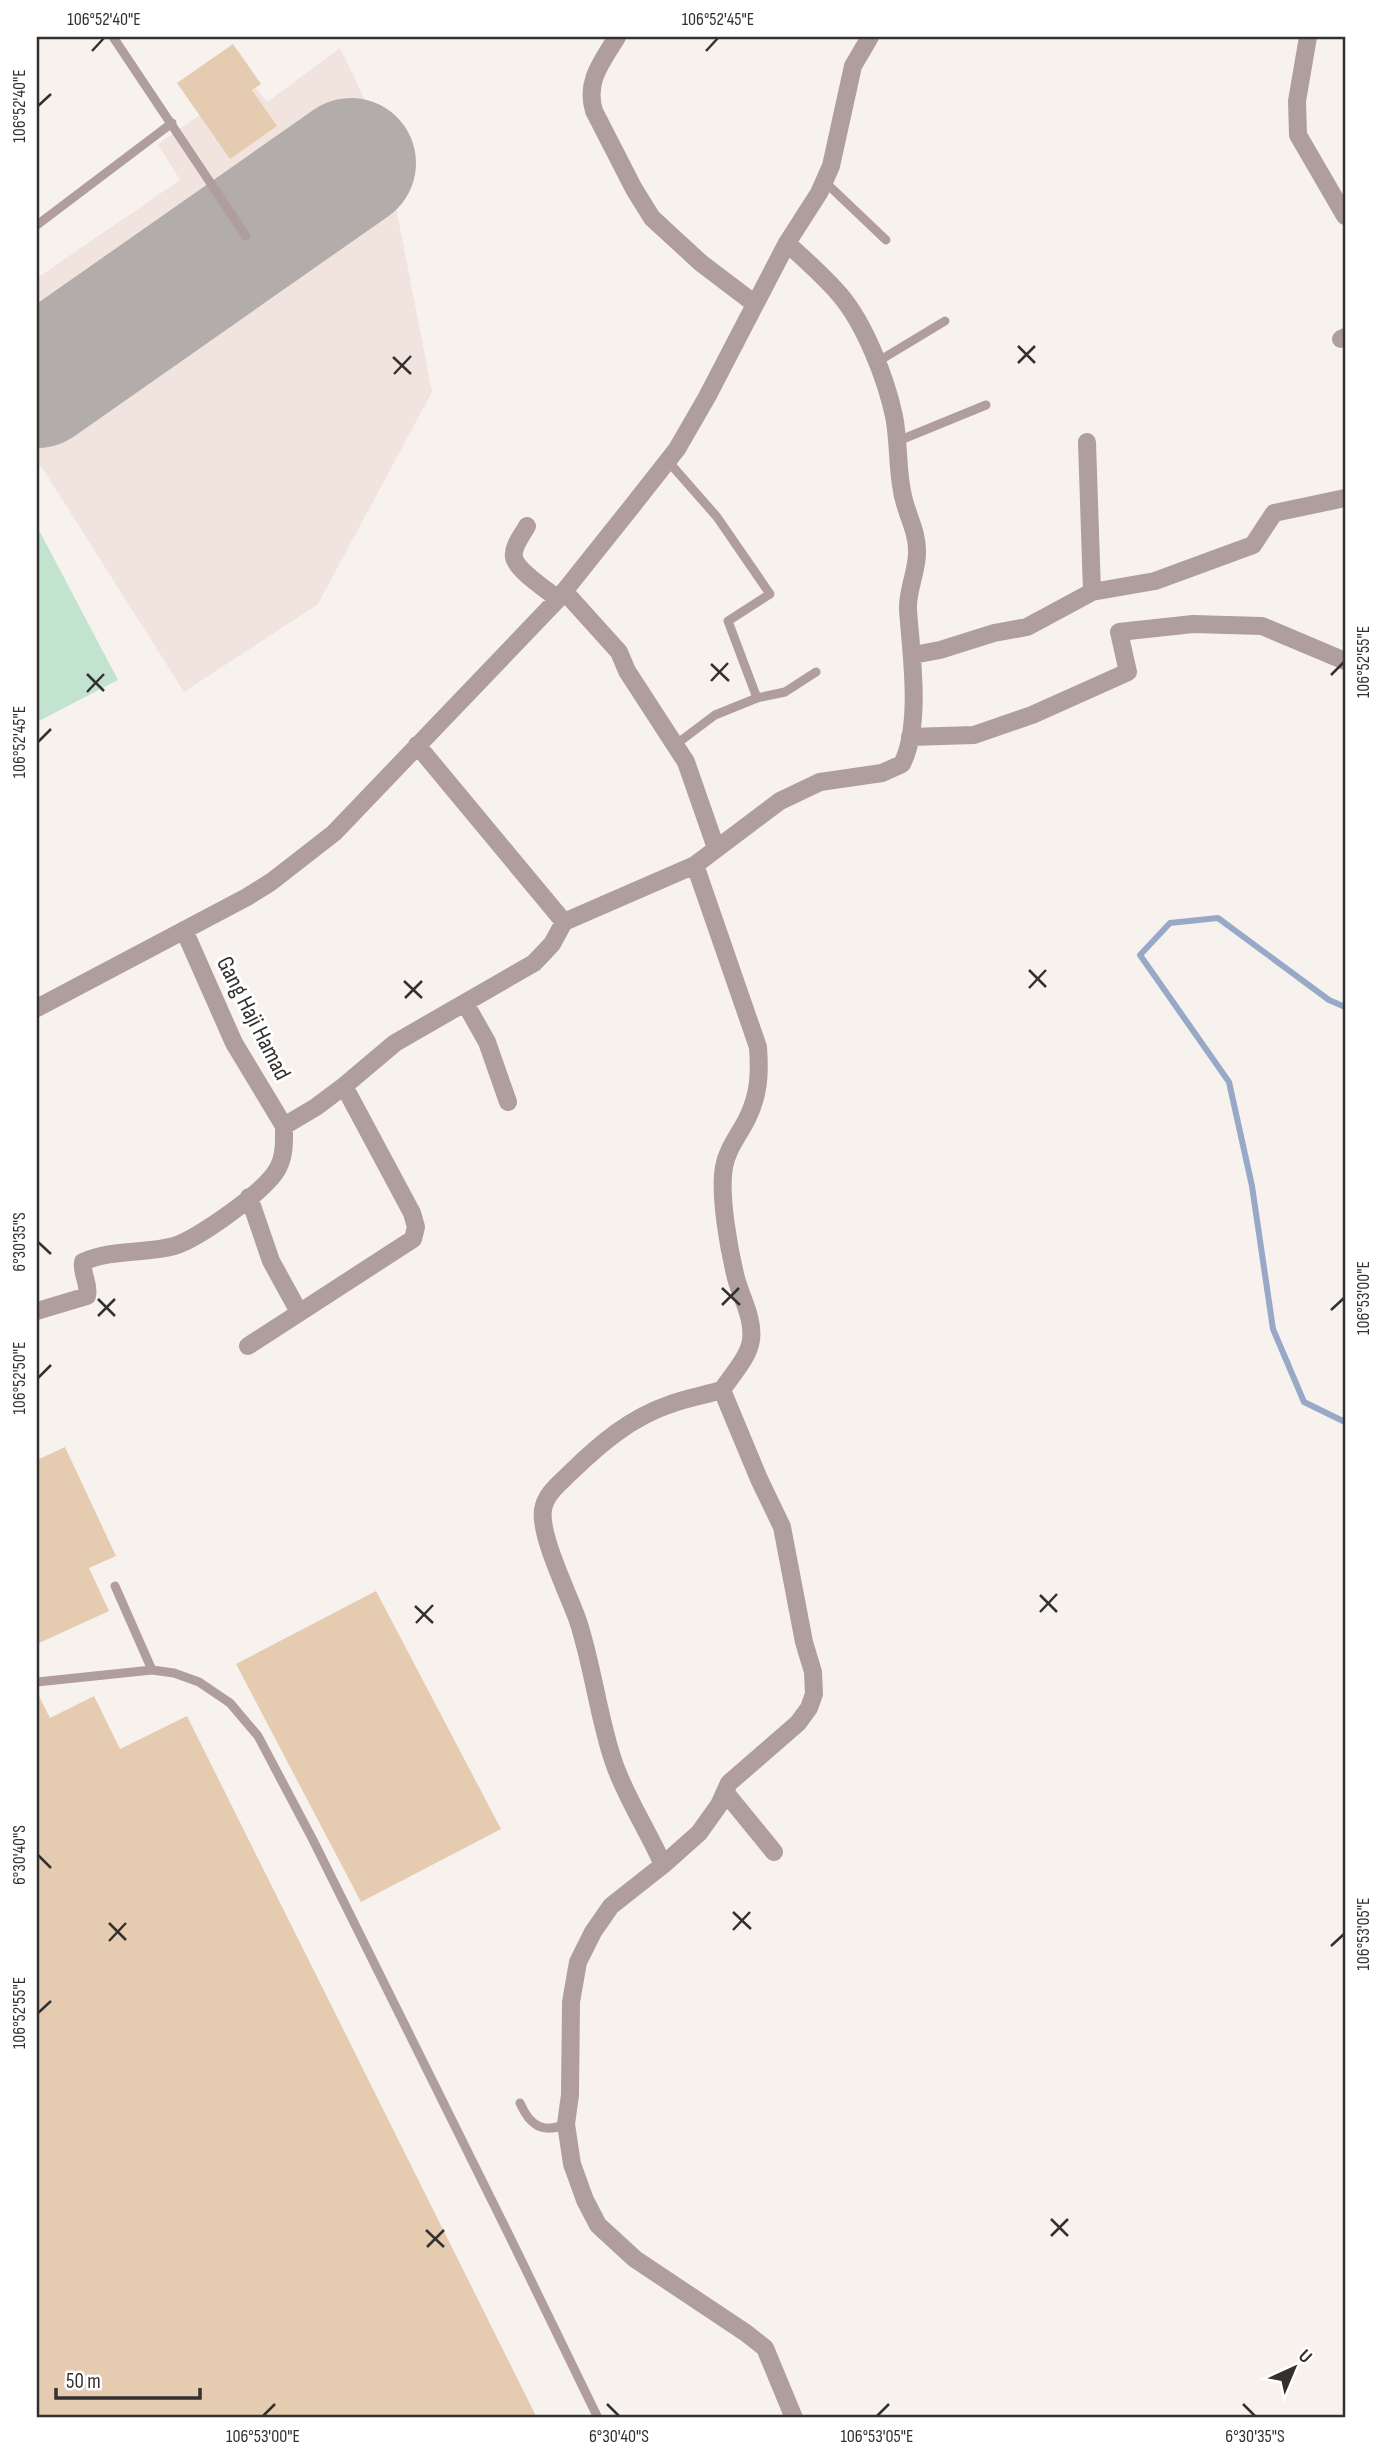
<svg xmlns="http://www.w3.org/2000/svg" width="1382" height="2455" viewBox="0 0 1382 2455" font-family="'Sofia Sans Condensed',sans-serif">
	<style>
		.built { fill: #f1e3dd }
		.green { fill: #c2e4cf }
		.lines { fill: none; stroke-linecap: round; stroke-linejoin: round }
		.stream { stroke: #97a9c6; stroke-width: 6 }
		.runway { stroke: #b2adaa; stroke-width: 130 }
		.building { fill: #e5cbb0 }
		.lane { stroke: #b09e9f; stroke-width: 9 }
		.street { stroke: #b09e9f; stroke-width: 18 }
		.ticks { fill: none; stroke: #333130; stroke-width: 2.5 }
		.labels { text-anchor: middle; stroke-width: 6; stroke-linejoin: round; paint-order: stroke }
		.street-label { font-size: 24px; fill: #333130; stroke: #fff }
		.neatline { fill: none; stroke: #333130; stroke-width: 2.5 }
		.ticks-label { font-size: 18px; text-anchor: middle; fill: #333130 }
	</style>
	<rect width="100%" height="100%" fill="#f8f2ef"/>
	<path class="built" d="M340,48L382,135L432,392L318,604L184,692L41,466L37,469V278L180,180L158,144L250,80L267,102Z"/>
	<path class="green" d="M40,532L118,680L37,722V533Z"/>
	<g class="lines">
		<path class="stream" d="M1345,1007L1329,1000L1218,918L1170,923L1140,955L1229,1082L1252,1186L1273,1329L1304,1402L1345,1422"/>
		<path class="runway" d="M37,383L351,163"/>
	</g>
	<path class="building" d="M233,44L261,84L252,90L277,126L230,159L177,83Z
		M65,1447L116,1556L89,1568L109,1611L37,1644V1460Z
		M376,1591L501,1829L361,1902L236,1664Z
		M37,1692L50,1718L94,1696L120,1749L187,1716L537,2418H37Z"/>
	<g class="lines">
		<path class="lane" d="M113,37L246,236
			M825,182L886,240
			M37,225L172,123
			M877,362L945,321
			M898,441L986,405
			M667,460L717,517L770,594L728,621L757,698
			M675,745L715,715L757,698L785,692L816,672
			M115,1586L152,1670
			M37,1682L152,1670L174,1673L199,1682L230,1703L258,1736L313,1840L508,2233L598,2418
			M520,2103C530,2126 543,2134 566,2124"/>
		<path class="street" d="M617,37C602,62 585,81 594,111L634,189L652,218L701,263L755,304
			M1308,37L1297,101L1298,135L1345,216
			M1341,339L1345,337
			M1087,442L1092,592L1155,581L1253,545L1274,513L1345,498
			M527,526C523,534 512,547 514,557C516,570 547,590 558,599
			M564,591L619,652L627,671L686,762L716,848
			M913,655L940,650L994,633L1027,627L1092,592
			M910,737L974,735L1032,715L1128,672L1119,632L1193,624L1262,626L1345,661
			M417,745L564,922L695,865L780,801L820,782L882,773L902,764C922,724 911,653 908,610C907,590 917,572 917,553C918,531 905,512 902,491C897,466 899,441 894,416C886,379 865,324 840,295C824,276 805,260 787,243
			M695,865L758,1047C760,1074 759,1095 747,1119C739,1135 727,1149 724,1167C719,1195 729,1250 736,1278C741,1297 754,1319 751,1340C749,1357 731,1376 722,1390L759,1479L782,1527L804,1642L813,1672L814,1694L809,1708L798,1723L729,1783L719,1805L699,1833L663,1865L611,1906L593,1932L578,1962L571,2002L570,2095L566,2124L572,2164L585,2200L598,2225L635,2259L746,2333L765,2348L794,2418
			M184,930L234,1043L284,1126
			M465,1003L487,1042L508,1102
			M37,1008L247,897L271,882L334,833L558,599L629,510L677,449L707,397L787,243L819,193L831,166L853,66L870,37
			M249,1197L271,1261L299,1312
			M37,1311L87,1296C90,1285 81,1273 83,1262C112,1249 145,1254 174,1246C198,1239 267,1190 278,1168C285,1155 284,1140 284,1126L316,1107L344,1086L395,1043L534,963L552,944L564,922
			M248,1346L413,1239L416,1227L412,1213L344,1086
			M725,1792L774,1852
			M663,1865C648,1830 625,1797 613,1760C598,1715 593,1667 578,1621C569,1595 539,1535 543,1510C545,1494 560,1483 571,1472C600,1444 631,1417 671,1404C687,1398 705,1395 722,1390"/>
	</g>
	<path class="ticks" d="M92,51L104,38M706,51L718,38M38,106L51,94M1018,346L1035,363M393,357L411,374M1018,363L1035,346M394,374L411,356M711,664L729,681M87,674L104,691M1331,675L1344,662M711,681L728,663M87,692L104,674M38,742L51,729M1029,970L1046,987M404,981L422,998M1029,988L1046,970M405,998L422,981M38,1242L51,1254M722,1288L740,1305M98,1299L115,1316M722,1305L739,1288M1331,1310L1344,1298M98,1316L115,1299M38,1378L51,1365M1040,1595L1057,1612M415,1606L433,1623M1040,1612L1057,1594M416,1623L433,1605M38,1855L51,1868M733,1912L751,1929M109,1923L126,1940M733,1930L750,1912M109,1941L126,1923M1331,1946L1344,1934M38,2013L51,2001M1051,2219L1068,2236M426,2230L444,2247M1051,2236L1068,2219M427,2247L444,2230M607,2404L619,2416M1243,2404L1255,2416M263,2416L275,2404M877,2416L889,2404"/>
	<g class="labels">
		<g class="street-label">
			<text transform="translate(254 1018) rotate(63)" y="8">Gang Haji Hamad</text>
		</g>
	</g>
	<rect width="1382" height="2455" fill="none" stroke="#ffffff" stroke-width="77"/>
	<g transform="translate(1294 2368) rotate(44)" stroke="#ffffff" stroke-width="5" paint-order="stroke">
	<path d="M0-5L12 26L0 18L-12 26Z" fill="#333130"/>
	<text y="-10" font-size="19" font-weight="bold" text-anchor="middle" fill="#333130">U</text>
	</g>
	<path d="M56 2388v10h144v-10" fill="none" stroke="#333130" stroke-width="3.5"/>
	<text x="66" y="2388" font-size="21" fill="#333130" stroke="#ffffff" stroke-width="5" paint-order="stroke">50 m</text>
	<rect x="38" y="38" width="1306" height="2378" class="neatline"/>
	<g class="ticks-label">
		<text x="104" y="25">106°52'40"E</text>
		<text x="718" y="25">106°52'45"E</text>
		<text transform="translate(19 106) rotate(-90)" y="6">106°52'40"E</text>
		<text transform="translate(1363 662) rotate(-90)" y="6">106°52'55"E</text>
		<text transform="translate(19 742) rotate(-90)" y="6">106°52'45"E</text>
		<text transform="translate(19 1242) rotate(-90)" y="6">6°30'35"S</text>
		<text transform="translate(1363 1298) rotate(-90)" y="6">106°53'00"E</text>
		<text transform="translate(19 1378) rotate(-90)" y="6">106°52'50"E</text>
		<text transform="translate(19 1855) rotate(-90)" y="6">6°30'40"S</text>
		<text transform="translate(1363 1934) rotate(-90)" y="6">106°53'05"E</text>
		<text transform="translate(19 2013) rotate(-90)" y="6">106°52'55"E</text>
		<text x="263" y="2442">106°53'00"E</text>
		<text x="619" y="2442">6°30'40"S</text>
		<text x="877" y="2442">106°53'05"E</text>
		<text x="1255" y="2442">6°30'35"S</text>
	</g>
</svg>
